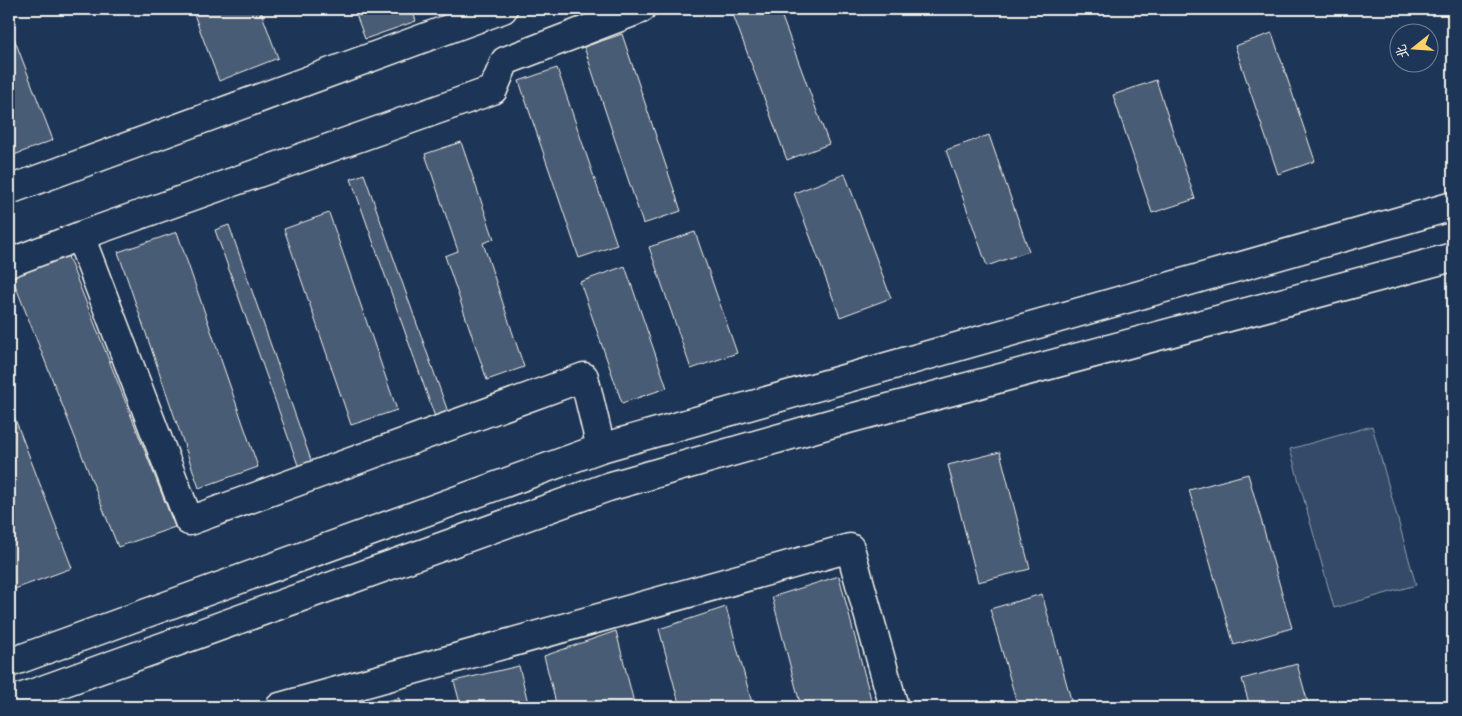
<svg xmlns="http://www.w3.org/2000/svg" width="1462" height="716" viewBox="0 0 1462 716" font-family="Mynerve,'LXGW WenKai TC',sans-serif">
	<style>
		.green { fill: #354a67; stroke: #949ea8 }
		.building { fill: #485b74; stroke: #f4f1e8 }
		.lines { fill: none; stroke-linecap: round; stroke-linejoin: round }
		.minor-casing { stroke: #f4f1e8; stroke-width: 31 }
		.minor { stroke: #1d3557; stroke-width: 28 }
	</style>
	<rect width="100%" height="100%" fill="#1d3557"/>
	<filter id="ink" filterUnits="userSpaceOnUse"><feTurbulence type="fractalNoise" baseFrequency=".02" numOctaves="2"/><feDisplacementMap in="SourceGraphic" scale="10" xChannelSelector="R" yChannelSelector="G"/><feConvolveMatrix kernelMatrix="1 2 1 2 8 2 1 2 1" color-interpolation-filters="sRGB"/></filter>
	<g filter="url(#ink)">
		<path class="green" d="M1372,426L1416,585L1334,608L1290,449Z"/>
		<path class="building" d="M192,9H260L278,58L219,81Z
			M354,9H412L416,21L365,39Z
			M731,9H779L829,144L787,160Z
			M1105,9H1122L1107,14Z
			M9,25L53,140L9,157Z
			M1272,33L1315,161L1278,174L1235,46Z
			M622,34L681,211L643,224L584,47Z
			M557,68L617,245L579,258L519,81Z
			M1156,80L1195,199L1152,213L1113,95Z
			M989,135L1029,251L987,266L946,150Z
			M461,142L494,239L483,243L524,367L487,380L445,256L458,251L425,154Z
			M364,174L448,412L435,417L351,179Z
			M845,174L891,298L840,317L794,193Z
			M329,213L397,410L351,425L284,229Z
			M229,225L312,463L299,468L215,230Z
			M177,232L258,467L199,488L118,252Z
			M695,232L737,353L691,369L649,247Z
			M67,254L175,527L118,547L12,277Z
			M625,266L667,388L622,403L580,282Z
			M9,403L72,568L12,590L9,582Z
			M1000,452L1030,569L978,582L948,465Z
			M1248,474L1292,628L1234,645L1189,490Z
			M839,576L873,707H801L772,597Z
			M1042,594L1073,707H1018L990,609Z
			M726,607L753,707H680L659,629Z
			M616,631L635,707H557L544,656Z
			M1297,664L1309,707H1250L1242,679Z
			M519,666L529,707H461L454,681Z
			M399,698L401,707H361Z"/>
		<g class="lines">
			<g class="minor-casing">
				<path id="minor" d="M9,190L503,9
					M80,236L493,90L505,61L641,9
					M9,263L80,236L189,521L584,377L601,448
					M9,663L601,448L1453,206
					M9,702L608,487L833,423L1453,257
					M280,707L850,548L894,707"/>
			</g>
			<use href="#minor" class="minor"/>
		</g>
	</g>
	<rect width="1462" height="716" fill="none" stroke="#1d3557" stroke-width="30"/>
	<rect x="15" y="15" width="1432" height="686" fill="none" stroke="#f4f1e8" stroke-width="2" filter="url(#ink)"/>
	<g transform="translate(1414 48) rotate(253)"><circle r="24" fill="#1d3557" stroke="#738091"/>
	<path d="M0-4L9 19L0 12L-9 19Z" fill="#ffd166"/>
	<text y="-8" font-size="14" font-weight="bold" text-anchor="middle" fill="#f4f1e8">北</text>
	</g>
</svg>
